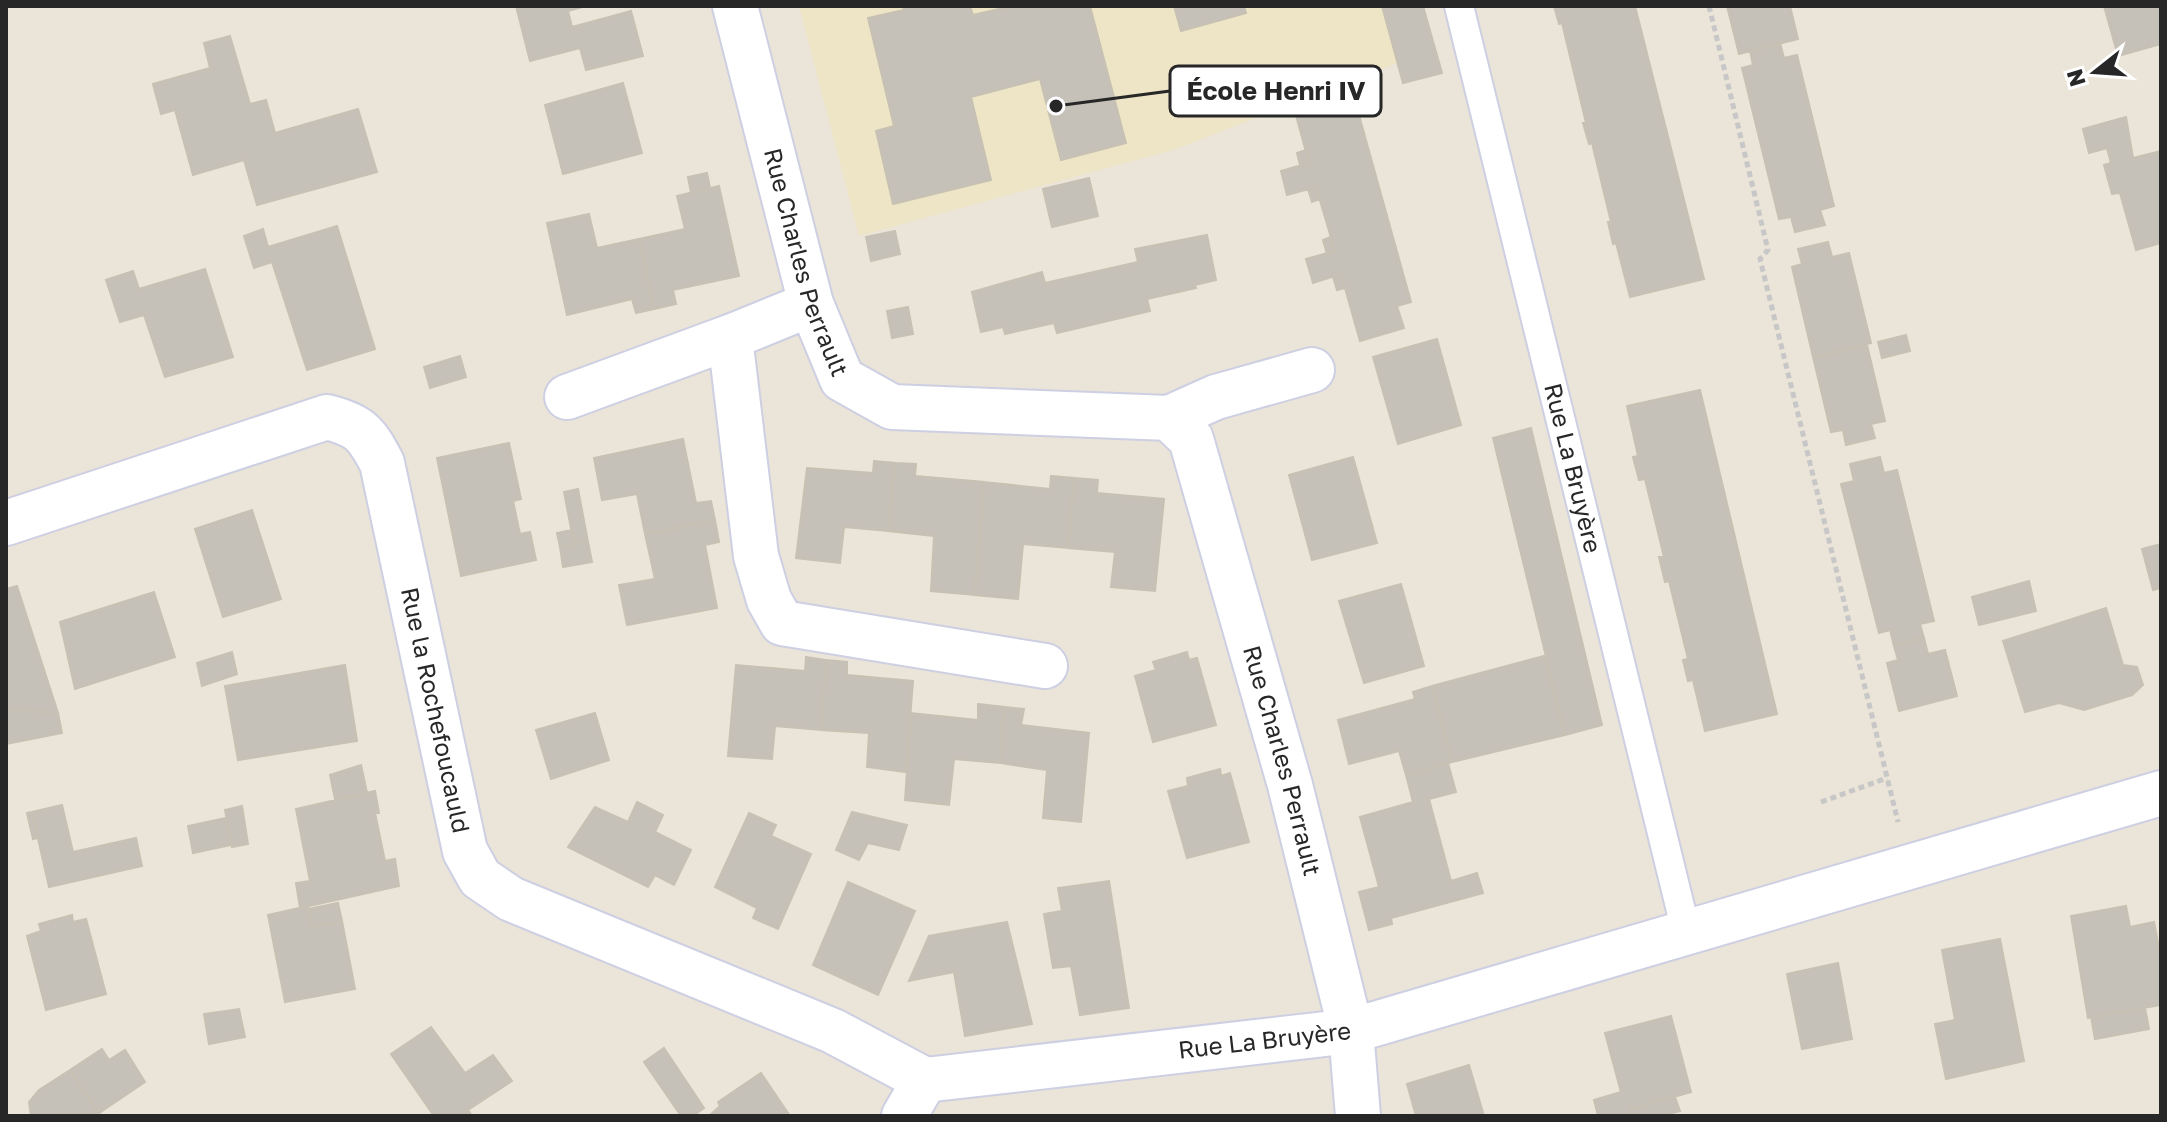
<svg xmlns="http://www.w3.org/2000/svg" width="2167" height="1122" viewBox="0 0 2167 1122" font-family="'Golos Text',sans-serif">
	<style>
		.education { fill: #eee5c6 }
		.building { fill: #c6c1b8; stroke: #c6c1b2; stroke-width: 2 }
		.lines { fill: none; stroke-linecap: round; stroke-linejoin: round }
		.lane-casing { stroke: #cdcfe2; stroke-width: 32 }
		.street-casing { stroke: #cdcfe2; stroke-width: 48 }
		.path { stroke: #c7c7c7; stroke-width: 5; stroke-dasharray: 6 4; stroke-linecap: butt }
		.lane { stroke: #fff; stroke-width: 28 }
		.street { stroke: #fff; stroke-width: 44 }
		.labels { text-anchor: middle; stroke-width: 6; stroke-linejoin: round; paint-order: stroke }
		.street-label { font-size: 24px; fill: #272727; stroke: #fff }
		.leader { fill: none; stroke: #272727; stroke-width: 3 }
		.callout-dot { fill: #272727; stroke: #fff; stroke-width: 3 }
		.callout { fill: #fff; stroke: #272727; stroke-width: 3 }
		.callout-label { font-size: 26px; text-anchor: middle; font-weight: bold; fill: #272727 }
	</style>
	<rect width="100%" height="100%" fill="#ebe4d8"/>
	<path class="education" d="M799,6H1382L1397,63L1176,149L859,236Z"/>
	<path class="building" d="M516,6H586L568,11L572,27L631,11L643,56L586,70L580,48L530,61Z
		M903,6H970L973,15L1012,6H1090L1126,143L1061,160L1040,79L971,97L991,180L893,204L876,131L894,126L868,18L904,10Z
		M1174,6H1244L1246,13L1181,31Z
		M1382,6H1423L1442,73L1403,83Z
		M1554,6H1635L1704,279L1630,297L1616,243L1613,244L1608,222H1611L1592,143L1589,144L1583,123H1586L1562,23L1559,24Z
		M1727,6H1790L1798,39L1739,54Z
		M2104,6H2161V44L2118,56Z
		M230,36L250,104L266,100L275,133L358,109L377,172L257,205L244,160L193,175L175,110L161,114L153,84L210,68L204,43Z
		M1780,43L1784,58L1797,55L1834,206L1820,210L1825,225L1795,232L1791,217L1779,219L1742,68L1753,65L1750,51Z
		M623,83L642,153L563,174L545,105Z
		M1338,96L1343,112L1357,108L1411,302L1397,306L1404,328L1360,341L1341,274L1313,283L1306,259L1335,251L1316,187L1287,195L1281,171L1309,163L1294,108Z
		M2126,117L2133,158L2161,151V243L2136,250L2120,193L2112,194L2104,165L2111,163L2107,148L2089,153L2083,129Z
		M1306,150L1309,163L1300,165L1297,153Z
		M707,173L710,188L691,193L688,177Z
		M1089,178L1098,216L1052,227L1043,189Z
		M719,186L739,276L673,290L676,304L654,309L639,239L685,229L677,196Z
		M1316,187L1320,199L1312,202L1308,189Z
		M589,214L597,248L639,239L654,309L636,313L632,299L567,315L547,223Z
		M337,226L375,349L307,370L272,262L254,268L244,236L263,229L268,247Z
		M895,231L900,254L871,261L866,237Z
		M1207,235L1216,280L1195,285L1196,288L1147,299L1150,311L1057,333L1054,323L1005,334L1003,327L981,332L972,292L1042,272L1045,283L1138,262L1135,249Z
		M1330,237L1335,251L1327,254L1323,240Z
		M1828,242L1832,257L1849,253L1871,343L1813,357L1792,267L1802,264L1798,249Z
		M205,269L233,357L165,377L144,315L120,322L106,280L133,271L139,289Z
		M1341,274L1345,288L1337,290L1333,277Z
		M908,307L913,334L892,338L887,311Z
		M1906,335L1910,351L1882,358L1878,342Z
		M1437,339L1461,425L1398,444L1373,357Z
		M1867,345L1885,421L1871,424L1875,438L1846,445L1843,430L1831,432L1813,357Z
		M460,356L466,377L430,388L424,367Z
		M1700,390L1777,714L1705,731L1693,680L1688,681L1683,660L1688,659L1669,581L1665,582L1659,557H1664L1645,479L1639,480L1633,457L1638,456L1627,406Z
		M1531,428L1602,725L1565,735L1493,438Z
		M683,439L696,503L711,501L715,520L645,534L637,494L602,500L594,458Z
		M509,443L521,499L513,501L520,534L530,532L536,560L461,576L437,458Z
		M1353,457L1377,543L1312,560L1289,475Z
		M1880,457L1884,473L1897,470L1934,621L1920,624L1924,638L1894,646L1890,630L1879,633L1841,484L1854,481L1850,464Z
		M874,461L895,463L888,531L844,527L840,563L796,558L807,468L873,473Z
		M895,463L916,464L915,476L984,482L975,595L931,591L934,536L888,531Z
		M1051,476L1074,478L1068,548L1023,544L1018,599L975,595L984,482L1050,489Z
		M1074,478L1098,480L1097,493L1164,499L1155,591L1111,587L1115,552L1068,548Z
		M578,489L588,542L574,544L564,492Z
		M252,510L281,599L223,617L195,529Z
		M715,520L719,542L705,545L717,608L627,625L619,585L655,579L645,534Z
		M572,530L574,544L560,547L557,533Z
		M588,542L592,562L563,567L560,547Z
		M2161,544V588L2153,590L2142,549Z
		M2029,581L2036,611L1979,625L1972,597Z
		M1401,584L1424,666L1364,683L1339,601Z
		M17,586L58,713L6,710V589Z
		M154,592L175,657L75,689L60,622Z
		M2106,608L2123,665L2137,667L2143,685L2132,695L2084,710L2059,703L2025,712L2003,641Z
		M1924,638L1928,654L1945,650L1957,696L1899,711L1887,663L1898,660L1894,646Z
		M232,652L237,674L202,686L197,663Z
		M1187,652L1189,660L1197,658L1216,725L1153,742L1135,676L1156,670L1153,662Z
		M1544,656L1565,735L1452,762L1432,686Z
		M806,657L826,660L821,730L775,726L772,759L728,756L736,665L805,671Z
		M826,660L847,662V675L913,681L906,772L867,767L869,733L821,730Z
		M345,665L357,741L238,760L225,686Z
		M1432,686L1452,762L1406,775L1399,751L1349,764L1338,720L1415,699L1413,692Z
		M978,704L1004,707L1000,763L954,759L949,805L905,800L911,713L978,720Z
		M1004,707L1024,709L1021,725L1089,733L1081,822L1043,818L1047,770L1000,763Z
		M6,710L58,713L62,733L6,744Z
		M595,713L609,760L551,779L536,730Z
		M1448,763L1456,792L1429,799L1451,881L1477,873L1483,893L1391,918L1392,924L1369,930L1359,892L1379,887L1360,817L1413,802L1406,775Z
		M361,765L367,793L335,799L330,775Z
		M1220,769L1221,776L1230,773L1249,842L1187,858L1168,791L1188,786L1187,778Z
		M375,791L379,813H375L385,861L395,859L399,886L300,908L296,883L310,881L296,809Z
		M637,802L663,815L655,832L691,850L674,885L655,875L648,887L568,847L595,807L628,822Z
		M62,805L73,852L136,838L142,866L49,887L32,812Z
		M242,806L248,844L232,847L225,810Z
		M32,812L38,838L33,839L27,813Z
		M852,812L907,825L899,850L868,843L859,860L836,850Z
		M749,813L776,825L771,836L811,854L778,929L753,918L757,908L715,887Z
		M226,818L231,845L193,853L188,826Z
		M1109,881L1129,1008L1080,1015L1071,966L1053,968L1044,914L1062,911L1058,888Z
		M848,882L915,911L878,995L813,965Z
		M338,903L342,921L312,927L308,909Z
		M308,906L312,927L342,921L355,989L285,1002L268,915Z
		M2126,906L2130,927L2154,922L2161,958V1005L2088,1018L2071,916Z
		M72,915L73,922L86,919L106,994L46,1010L27,936L41,931L39,924Z
		M1007,922L1032,1024L965,1036L954,972L909,981L929,936Z
		M2000,939L2024,1061L1946,1079L1935,1024L1955,1020L1942,950Z
		M1838,963L1852,1039L1802,1049L1787,974Z
		M2145,1008L2149,1029L2095,1039L2091,1017Z
		M239,1009L245,1037L209,1044L204,1014Z
		M1671,1016L1691,1092L1631,1109L1632,1116H1598L1594,1100L1621,1092L1605,1033Z
		M431,1027L465,1073L493,1055L512,1081L468,1110L472,1116H434L391,1054Z
		M664,1048L704,1108L693,1116H681L644,1062Z
		M102,1049L109,1060L125,1050L145,1082L99,1113L70,1070Z
		M1469,1065L1484,1116H1416L1407,1084Z
		M70,1070L99,1113L31,1116L29,1102L39,1090Z
		M761,1073L790,1116H709L720,1106L718,1102Z
		M1675,1097L1680,1111L1660,1116H1632L1631,1109Z"/>
	<g class="lines">
		<g class="lane-casing">
			<g id="lane">
				<path id="s1" d="M1459,6L1686,931"/>
			</g>
		</g>
		<g class="street-casing">
			<g id="street">
				<path id="s2" d="M735,6L811,304L842,379L892,407L1169,418L1191,439L1290,785L1351,1031L1358,1116"/>
				<path d="M811,304L730,337L756,556L769,600L782,623L1045,666"/>
				<path d="M567,397L730,337"/>
				<path d="M1169,418L1216,397L1312,370"/>
				<path id="s3" d="M6,523L327,417C361,426 366,433 382,463L465,851L480,878L511,899L833,1031L925,1080"/>
				<path id="s4" d="M925,1080L1351,1031L2161,793"/>
				<path d="M904,1116L925,1080"/>
			</g>
		</g>
		<path class="path" d="M1709,6L1768,250L1760,259L1898,822
			M1821,802L1887,778"/>
		<use href="#lane" class="lane"/>
		<use href="#street" class="street"/>
	</g>
	<g class="labels">
		<g class="street-label">
			<text dy="8" stroke="none"><textPath href="#s2" startOffset="266">Rue Charles Perrault</textPath></text>
			<text dy="8" stroke="none"><textPath href="#s1" startOffset="476">Rue La Bruyère</textPath></text>
			<text dy="8" stroke="none"><textPath href="#s3" startOffset="666">Rue la Rochefoucauld</textPath></text>
			<text dy="8" stroke="none"><textPath href="#s2" startOffset="1088">Rue Charles Perrault</textPath></text>
			<text dy="8" stroke="none"><textPath href="#s4" startOffset="342">Rue La Bruyère</textPath></text>
		</g>
	</g>
	<path class="leader" d="M1056 106L1170 91"/>
	<circle class="callout-dot" cx="1056" cy="106" r="8"/>
	<rect class="callout" x="1170" y="66" width="211" height="50" rx="8"/>
	<g class="callout-label">
		<text x="1276" y="100">École Henri IV</text>
	</g>
	<rect width="2167" height="1122" fill="none" stroke="#272727" stroke-width="16"/>
	<g transform="translate(2095 72) rotate(253)" stroke="#ffffff" stroke-width="6" paint-order="stroke">
	<path d="M0-6L14 30L0 20L-14 30Z" fill="#272727"/>
	<text y="-12" font-size="22" font-weight="bold" text-anchor="middle" fill="#272727">N</text>
	</g>
</svg>
